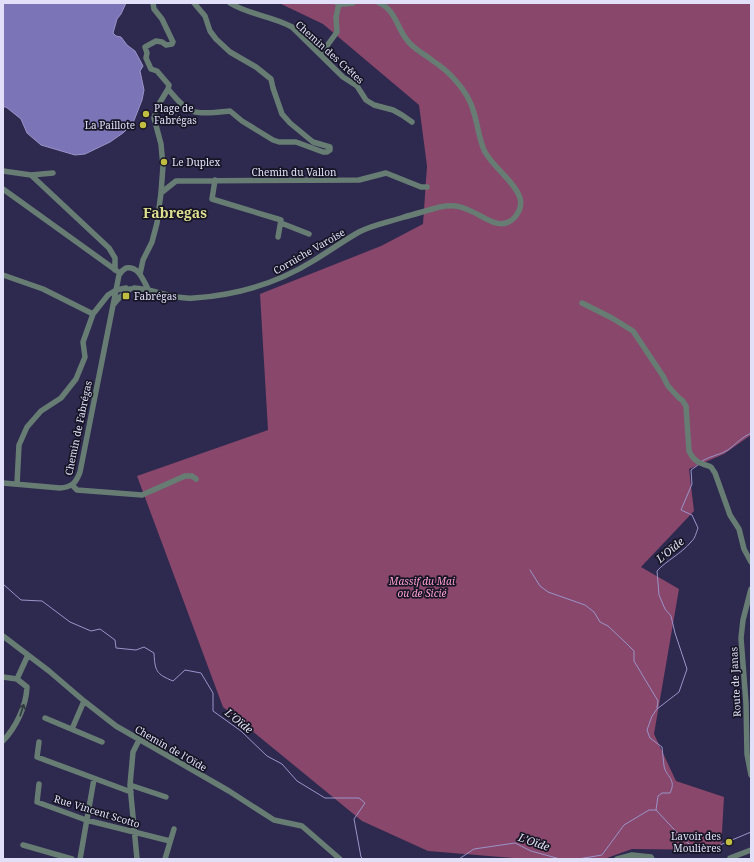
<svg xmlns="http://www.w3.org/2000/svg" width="754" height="862" viewBox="0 0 754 862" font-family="'Noto Serif',serif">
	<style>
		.forest { fill: #89476b }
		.water { fill: #7b74b6; stroke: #9a94ca }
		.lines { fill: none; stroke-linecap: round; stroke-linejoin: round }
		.stream { stroke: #9a94ca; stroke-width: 1 }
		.minor { stroke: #677d74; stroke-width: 5.5 }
		.oneway { stroke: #323941 }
		.poi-dot { fill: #c1bd40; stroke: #161525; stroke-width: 1.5 }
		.labels { text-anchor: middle; stroke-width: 3.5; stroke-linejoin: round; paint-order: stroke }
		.street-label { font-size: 10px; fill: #e1e0f8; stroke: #161525 }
		.poi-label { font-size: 10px; fill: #e1e0f8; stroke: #161525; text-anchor: start }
		.park-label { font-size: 10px; font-style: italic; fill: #ff9ed1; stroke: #161525 }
		.water-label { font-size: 11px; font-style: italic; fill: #e1e0f3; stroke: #161525 }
		.district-label { font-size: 14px; font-weight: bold; fill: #dfdf90; stroke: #161525 }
	</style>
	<rect width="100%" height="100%" fill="#2e294e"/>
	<path class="forest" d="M279,3H751V435L724,454L689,469L694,511L641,567L679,589L654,734L676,781L724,797L721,850L632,849L604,859H525L428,851L362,821L223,707L137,476L268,430L260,294L381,246L423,224L427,166L419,105L323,24Z"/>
	<path class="water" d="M3,3H126L121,14L117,19L113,33L116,36L121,37L127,45L135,51L143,66L140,71L144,90L142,100L133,123L123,133L110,142L85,154L75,155L41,145L27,133L21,119L6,107H3Z"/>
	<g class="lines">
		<path class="stream" d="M702,461C710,456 720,455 728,450C736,444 742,437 751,433
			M530,570L540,586L548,592L585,605L594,612L600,622L608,626L626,643L634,651V661L658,701L657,708
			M3,584L21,600L42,601L70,622L91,631L100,629L115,640L116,648L136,650L144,647L154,653C155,671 156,674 173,681L185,670L201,673L213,693V711L241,731L267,756L282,764L297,781L325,798H359L365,803L354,819L361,857L363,859
			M656,810L658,796L662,793H670C677,779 666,777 664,766C663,760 663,753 662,747L650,738L647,730L652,716L657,709L679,692L687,669L675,633L671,616L665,609L659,595L657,571C667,560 681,554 691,542C695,539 696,533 698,528L692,515L681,510L692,484L691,470L698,465
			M459,859L474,849L515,843L531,851L560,859
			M578,859L602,855L624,825L649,810H656L684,840L701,853L751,832"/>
		<path class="minor" d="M230,3C249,15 273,16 292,27L343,77L357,86L366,100L374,105L393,110L402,115L412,122
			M337,3L343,4L353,3
			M321,54L337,32L336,17L339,4
			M168,89C175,97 182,107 192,111C202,115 220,112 230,111L242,121L273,140L279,142H296L323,152H327L330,150V147L313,142L290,123L282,114L273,88L271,79L256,67L230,52L216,39L210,31L205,16L194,3
			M3,171L31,175L109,248L115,258V270
			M31,175L53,173
			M215,180L212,199L281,220L278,237
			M3,189L117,271
			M161,193L176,181L359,180L386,173L421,187H427
			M281,223L309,234
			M140,274L143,260L152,242L157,223L161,193L163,166L161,144L154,118L159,104L168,89L169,85L157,71L151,69L146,58L147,53L145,47L156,41L162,42L166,45L172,44L173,42L162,19L154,9L153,3
			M3,275L43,289L93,314
			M134,288C155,289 173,300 194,298C237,295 276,284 313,261C328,252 343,241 359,232C372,225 389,222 404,217C416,214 428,210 440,207C449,205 458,205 466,209C482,214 500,234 515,217C520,211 522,205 520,198C515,182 494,168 485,152C479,140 478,126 474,113C471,101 465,91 456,81C450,74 441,66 433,61C425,54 413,49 407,40C397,28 395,9 379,3
			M582,303L612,318L633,331L663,376L668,386L679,398L682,400L686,406L689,451C695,463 700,463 711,467L715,473L730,515L739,529L744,549L751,562
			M114,304L119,298L130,289
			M3,483L60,488C72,487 76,483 80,472L119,275L122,271L126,268C139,266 143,280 148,289
			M17,484L19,445L27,427L41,411L61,398L76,379L85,357L83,342L93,314L108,295L116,290L126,288
			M72,485L77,490L142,495L185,476H192L196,479
			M751,589L743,620L741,638L746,703L747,754L751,775
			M3,636L49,671L84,701L116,726L229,791L274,820L302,826L340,859
			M3,677L17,679
			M17,679L28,655
			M45,718L102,742
			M72,729L84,701
			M3,741C16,727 26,707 27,687L17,679
			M39,742L37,757L131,792
			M39,784L37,802L86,820L170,841
			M130,785L166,797
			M23,845L72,859
			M730,858L751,850
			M80,859L94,779
			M137,859L130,785L133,752L139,740
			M165,859L174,829
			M617,859L632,855L651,857L652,859"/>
	</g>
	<defs><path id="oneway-shaft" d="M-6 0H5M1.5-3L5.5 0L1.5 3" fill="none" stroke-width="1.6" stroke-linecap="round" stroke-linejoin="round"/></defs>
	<use class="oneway" href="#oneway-shaft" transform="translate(22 710) rotate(-72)"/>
	<g class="poi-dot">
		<circle cx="146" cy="114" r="4"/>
		<circle cx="143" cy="125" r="4"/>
		<circle cx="164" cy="162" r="4"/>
		<rect x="122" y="292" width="8" height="8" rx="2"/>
		<circle cx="729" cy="842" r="4"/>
	</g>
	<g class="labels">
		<g class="street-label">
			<text transform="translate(330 52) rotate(42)" y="4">Chemin des Crêtes</text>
			<text x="294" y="176">Chemin du Vallon</text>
			<text transform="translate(309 251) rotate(-30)" y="4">Corniche Varoise</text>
			<text transform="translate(78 428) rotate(-78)" y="4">Chemin de Fabrégas</text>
			<text transform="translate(735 682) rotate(-93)" y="4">Route de Janas</text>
			<text transform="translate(171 748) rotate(30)" y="4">Chemin de l'Oïde</text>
			<text transform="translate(97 811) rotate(17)" y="4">Rue Vincent Scotto</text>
		</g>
		<g class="poi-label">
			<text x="154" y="112">Plage de<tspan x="154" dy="12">Fabrégas</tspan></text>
			<text x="135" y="129" text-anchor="end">La Paillote</text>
			<text x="172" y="166">Le Duplex</text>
			<text x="134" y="300">Fabrégas</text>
			<text x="721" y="840" text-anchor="end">Lavoir des<tspan x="721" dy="12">Moulières</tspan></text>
		</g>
		<g class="park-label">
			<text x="422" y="585">Massif du Mai<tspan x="422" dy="12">ou de Sicié</tspan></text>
		</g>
		<g class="water-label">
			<text transform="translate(670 550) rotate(-40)" y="4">L'Oïde</text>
			<text transform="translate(239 721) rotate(39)" y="4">L'Oïde</text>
			<text transform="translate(534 842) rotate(19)" y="4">L'Oïde</text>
		</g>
		<g class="district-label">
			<text x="175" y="218">Fabregas</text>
		</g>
	</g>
	<rect width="754" height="862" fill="none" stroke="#e1e0f8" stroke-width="8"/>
</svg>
